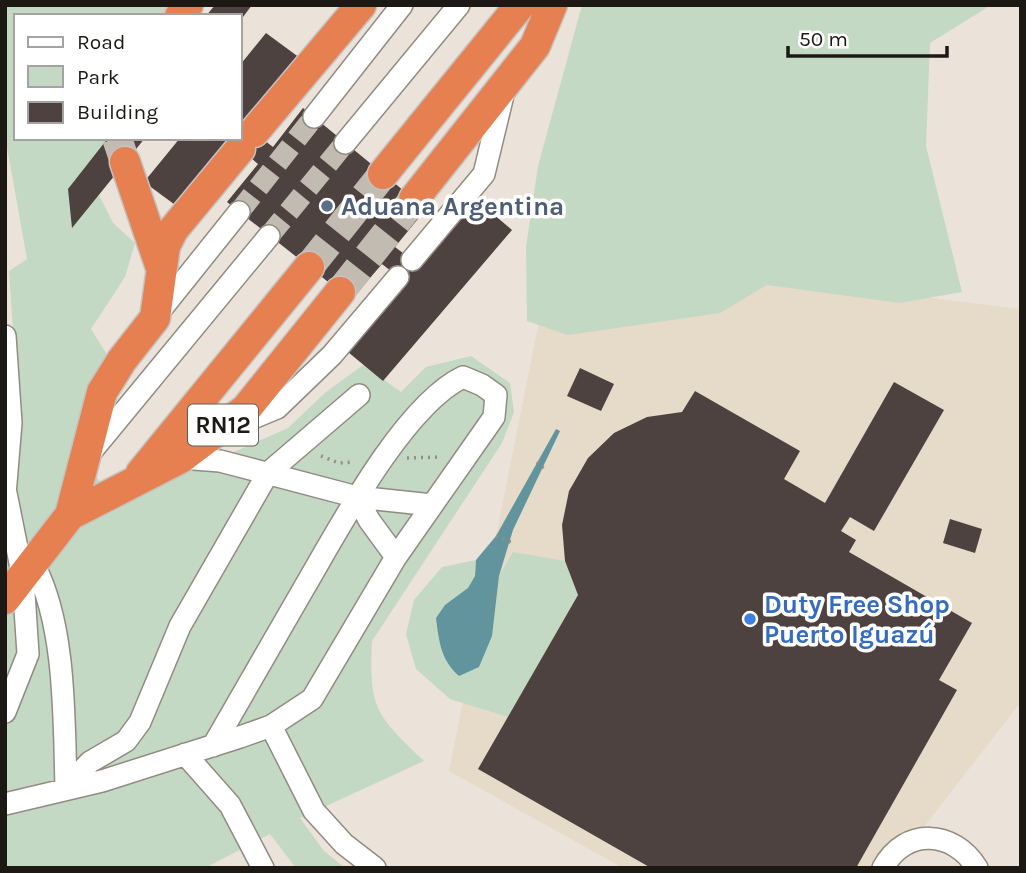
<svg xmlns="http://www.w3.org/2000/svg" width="1026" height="873" viewBox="0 0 1026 873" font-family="Karla,sans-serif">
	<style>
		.built { fill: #e6dac9 }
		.green { fill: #c3d9c3 }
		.water { fill: #61949c }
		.building { fill: #4d423f }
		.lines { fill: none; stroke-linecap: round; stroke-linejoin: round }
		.minor-tunnel { stroke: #c2bbb2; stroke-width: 21; stroke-dasharray: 21 10; stroke-linecap: butt }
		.highway-tunnel { stroke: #c2bbb2; stroke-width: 30; stroke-dasharray: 30 15; stroke-linecap: butt }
		.minor-casing { stroke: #928b82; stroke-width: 24 }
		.highway-casing { stroke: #c4c3c2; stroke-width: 33 }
		.path { stroke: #948e86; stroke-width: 3.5; stroke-dasharray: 2 5; stroke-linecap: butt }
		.minor { stroke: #fff; stroke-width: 21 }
		.highway { stroke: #e78051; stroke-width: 30 }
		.service-dot { fill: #5c6f8a; stroke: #fff; stroke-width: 2.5 }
		.shop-dot { fill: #3f7fe0; stroke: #fff; stroke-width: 2.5 }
		.labels { text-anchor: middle; stroke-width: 7; stroke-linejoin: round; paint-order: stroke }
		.shield { fill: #fff; stroke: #605e5b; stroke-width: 2 }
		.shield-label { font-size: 24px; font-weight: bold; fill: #1c1915 }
		.service-label { font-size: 26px; font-weight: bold; fill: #4e5e75; stroke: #fff; text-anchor: start }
		.shop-label { font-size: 26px; font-weight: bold; fill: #366cbe; stroke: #fff; text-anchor: start }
	</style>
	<rect width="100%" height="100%" fill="#ebe3d9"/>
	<path class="built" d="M553,251L1021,309V702L892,868H623L449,771Z"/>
	<path class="green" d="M5,5H198L191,16H16V138H116L98,193L113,223L135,243L125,277L91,329L108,356L76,451L117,504L288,428L326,392L363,365L401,392L426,367L471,356L510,383L514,412L502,443L372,641C369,709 375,714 424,761L300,818L324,851L345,868H296L270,834L205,868H5V405H18L9,271L27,259L5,136Z
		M582,5H991L930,43L926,146L962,292L900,303L767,285L720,313L568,335L527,321L526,247L538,166Z
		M513,552L565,561L578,595L508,717L450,699L416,669L406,634L414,600L442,567L476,560L475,576L468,588L492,636L499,576Z"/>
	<path class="water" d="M556,429L560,431L513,530L499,576L492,636L479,667L459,676C441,660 439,642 436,618L445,605L468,588L475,576L476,560L496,536Z"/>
	<path class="building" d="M215,5H252L240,21V16H206Z
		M266,33L304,61L252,131L273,147L303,108L426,209L395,247L419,265L473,197L512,230L383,381L348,352L405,282L382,264L351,300L227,202L258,164L235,145L182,210L144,182L180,138H240V65Z
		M108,138H145L72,228L68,189Z
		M580,368L614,384L601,411L567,396Z
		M894,382L944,410L874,531L850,517L841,531L856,540L849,552L972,623L939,680L957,690L856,868H651L478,769L578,595L565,561L562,525L569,491L588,458L614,433L647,417L682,412L695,391L800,451L784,479L825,503Z
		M950,519L982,529L975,553L943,543Z"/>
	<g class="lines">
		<path class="minor-tunnel" d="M239,212L314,117
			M269,236L345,143"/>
		<path class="highway-tunnel" d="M117,138L125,162
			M309,267L383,174
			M340,292L414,199"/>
		<g class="minor-casing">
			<path id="minor" d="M314,117L402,5
				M345,143L459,5
				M412,260L484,174L504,91
				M155,317L239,212
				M5,336L11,423L5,495
				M236,425L277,408L332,355L398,277
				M90,453L269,236
				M181,458L220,461L357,497L432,505
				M357,497L369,520L396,557
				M34,565C66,625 64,720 66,788
				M5,712L28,654L23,578L6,493
				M271,726L314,811L344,844L375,868
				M185,754L230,805L263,868
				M66,788L90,762L126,741L140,722L180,626L268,473L359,395
				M5,804L102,781L240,737L271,726L312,699L396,557L494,417L496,395L482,385L463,377C403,406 338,530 304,588C274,641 243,693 213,746
				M883,868C905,827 954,830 977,868"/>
		</g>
		<g class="highway-casing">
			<path id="highway" d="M180,16L188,5
				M254,132L361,5
				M125,162L161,268
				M383,174L520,5
				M414,199L535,46L552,5
				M141,473L309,267
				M70,515L181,458L246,409L340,292
				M5,599L70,515L102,392L122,360L155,318L165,246L173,230L240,149"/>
		</g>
		<path class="path" d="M321,456L339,463L354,462
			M407,458L441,457
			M537,462L544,469
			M496,536L515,544"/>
		<use href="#minor" class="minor"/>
		<use href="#highway" class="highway"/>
	</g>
	<circle class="service-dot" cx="327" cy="206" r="7"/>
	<circle class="shop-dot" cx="750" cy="619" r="7"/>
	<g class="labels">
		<rect class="shield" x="188" y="404.5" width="70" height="41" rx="5"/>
		<g class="shield-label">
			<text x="223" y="433">RN12</text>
		</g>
		<g class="service-label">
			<text x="341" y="215">Aduana Argentina</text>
		</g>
		<g class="shop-label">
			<text x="764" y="613">Duty Free Shop<tspan x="764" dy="30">Puerto Iguazú</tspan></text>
		</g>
	</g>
	<rect width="1026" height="873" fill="none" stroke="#1c1915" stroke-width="14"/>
	<rect x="14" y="14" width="228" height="126" fill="#ffffff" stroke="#a4a3a1" stroke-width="2"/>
	<rect x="28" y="37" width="35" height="10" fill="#ffffff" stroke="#a4a3a1" stroke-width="2"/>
	<text x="77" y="49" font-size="21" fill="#1c1915">Road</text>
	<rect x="28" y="66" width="35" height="21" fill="#c3d9c3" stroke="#a4a3a1" stroke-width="2"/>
	<text x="77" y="84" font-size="21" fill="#1c1915">Park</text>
	<rect x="28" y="102" width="35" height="21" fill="#4d423f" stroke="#a4a3a1" stroke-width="2"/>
	<text x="77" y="119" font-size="21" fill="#1c1915">Building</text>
	<path d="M788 46v10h159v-10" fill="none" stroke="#1c1915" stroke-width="3.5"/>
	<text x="799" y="46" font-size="21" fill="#1c1915" stroke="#ffffff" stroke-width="5" paint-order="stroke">50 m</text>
</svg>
